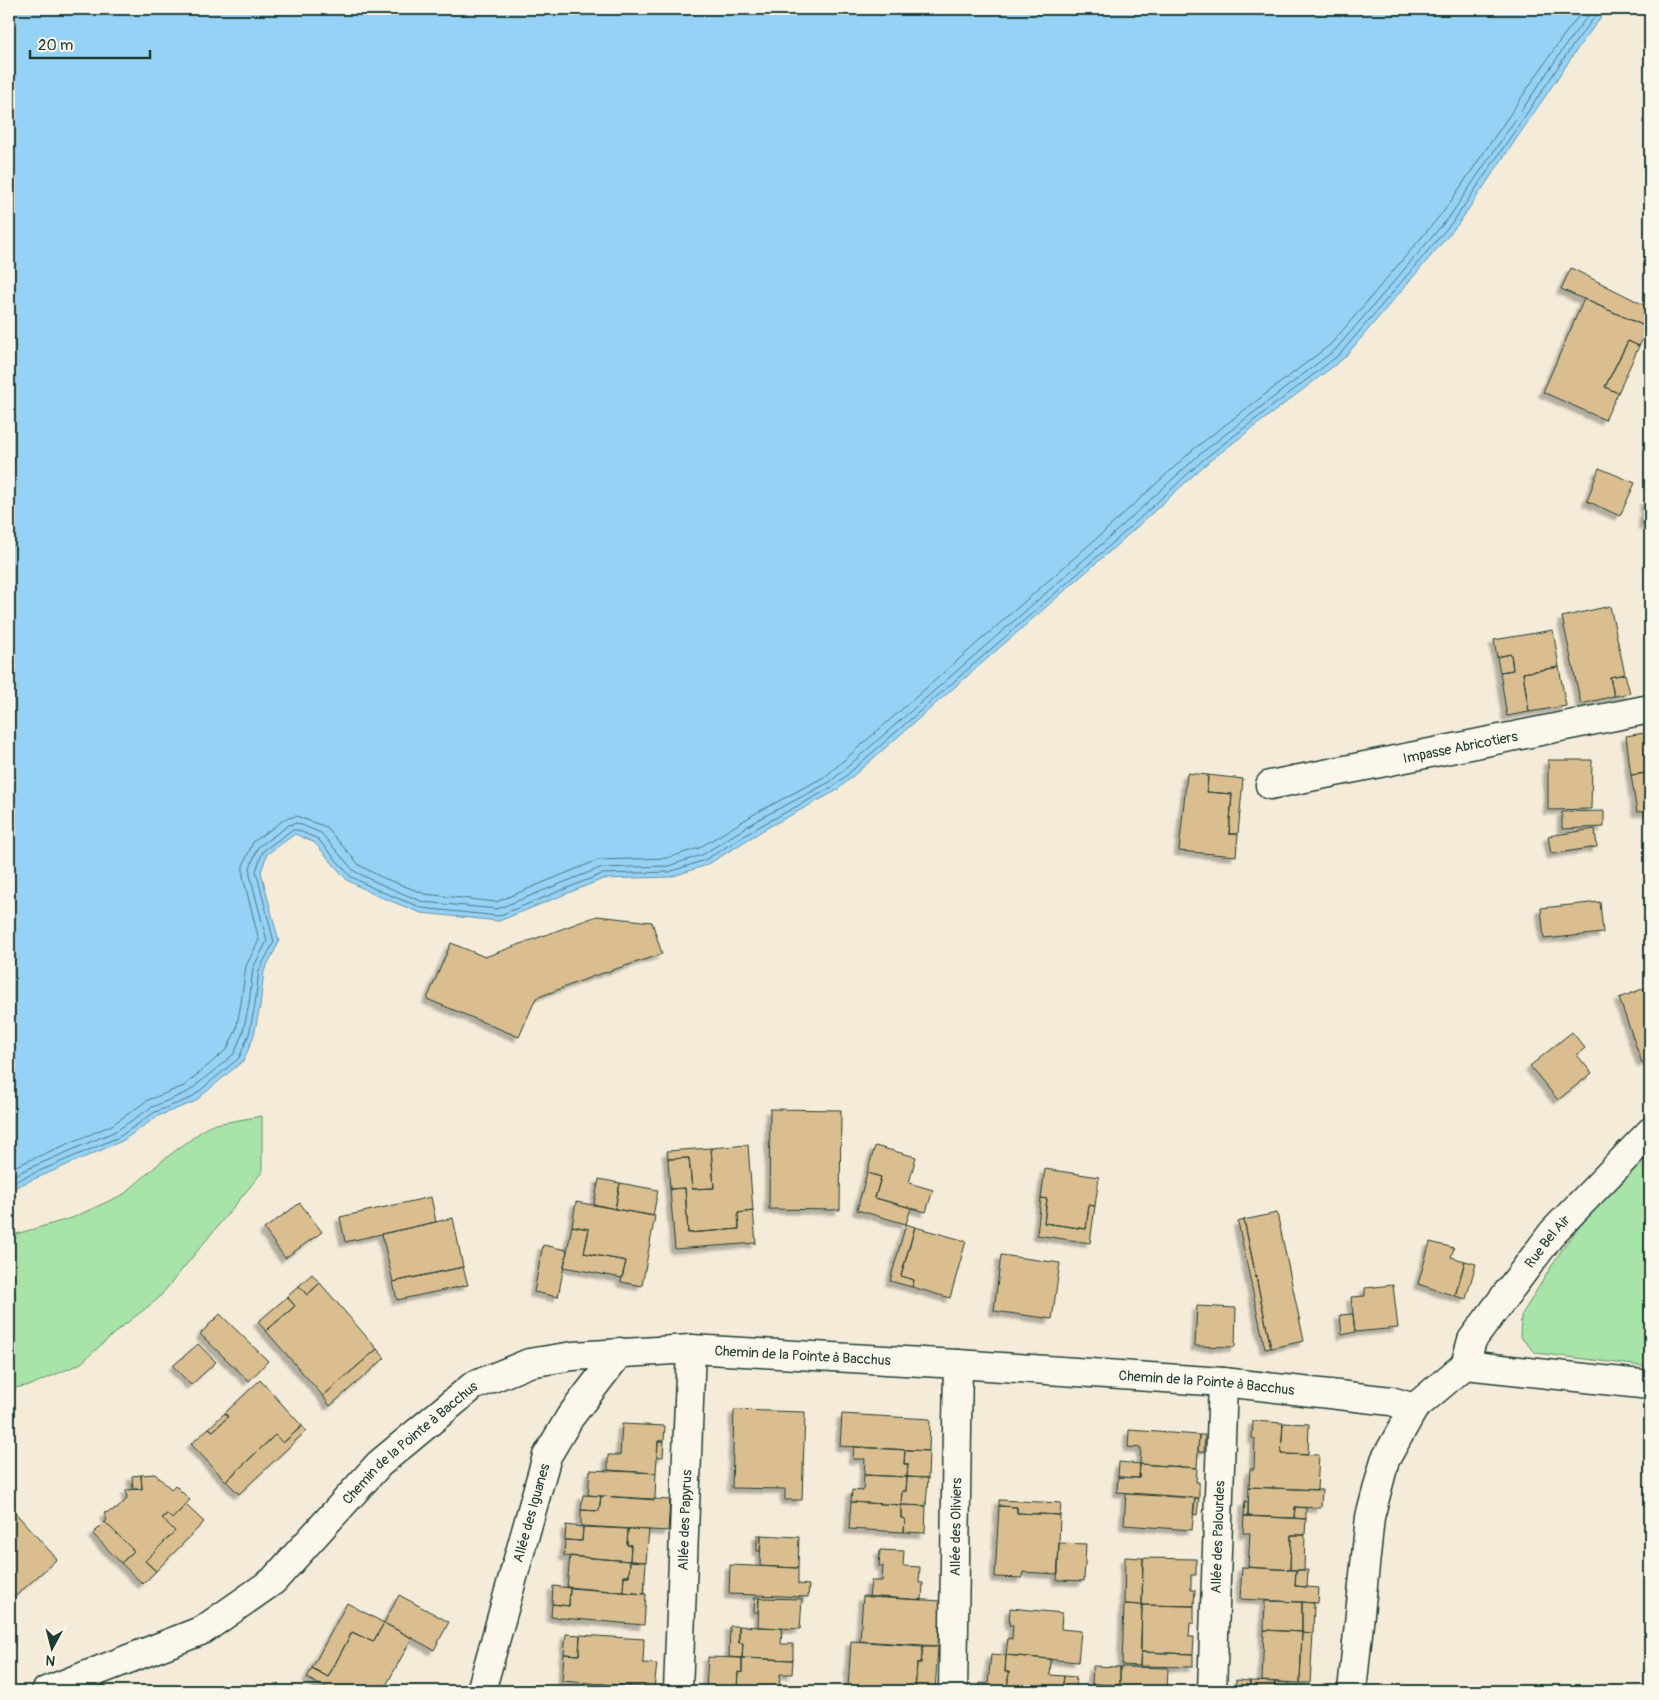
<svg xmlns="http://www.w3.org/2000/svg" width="1659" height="1700" viewBox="0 0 1659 1700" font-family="Pangolin,sans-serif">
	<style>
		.green { fill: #a8e3a8; stroke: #64906e }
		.water { fill: #95d2f5; stroke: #6696a8 }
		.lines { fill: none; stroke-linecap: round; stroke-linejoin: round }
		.shore { stroke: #4e7981; stroke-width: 1 }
		.building { fill: #dabe8f; stroke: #1f3d34; filter: url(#shadow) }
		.street-casing { stroke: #1f3d34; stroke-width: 31 }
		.street { stroke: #fbf7ec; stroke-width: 28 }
		.labels { text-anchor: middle; stroke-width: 5; stroke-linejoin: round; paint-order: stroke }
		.street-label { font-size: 14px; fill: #1f3d34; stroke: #fbf7ec }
	</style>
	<defs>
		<filter id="shadow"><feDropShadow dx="-4.5" dy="4.5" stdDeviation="1" flood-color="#0004"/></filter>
	</defs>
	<rect width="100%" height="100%" fill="#f4ecd9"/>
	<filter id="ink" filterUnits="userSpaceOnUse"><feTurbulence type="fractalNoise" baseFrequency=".02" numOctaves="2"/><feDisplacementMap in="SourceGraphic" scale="10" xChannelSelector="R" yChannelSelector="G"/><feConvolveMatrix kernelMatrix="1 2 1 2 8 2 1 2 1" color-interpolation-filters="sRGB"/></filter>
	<g filter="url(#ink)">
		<path class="green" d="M262,1116V1172L158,1299L119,1329L80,1364L31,1385L9,1389V1236L72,1218L124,1194L163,1160L210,1125Z
			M1650,1150V1367L1536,1353L1520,1337L1521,1316L1564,1246L1626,1169Z"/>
		<path class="water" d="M9,9H1607L1578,48L1459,223L1344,358L1207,463L1118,544L836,791L765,829L707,865L670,877L603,879L499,921L421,913L373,894L347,880L315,843L295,834L267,854L261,872L279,942L264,971L260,1006L254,1035L244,1060L194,1102L158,1116L122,1141L9,1190Z"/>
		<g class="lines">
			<path class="shore" d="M9,1169L112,1125L148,1100L184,1086L227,1049L236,1030L241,1003L246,966L259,940L243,877V866L253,842L285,819L296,816L326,827L359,865L381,877L425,894L496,902L598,860L667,858L699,848L756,813L826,776L1106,530L1195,448L1331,344L1444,211L1562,38L1584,9
				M9,1177L116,1131L152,1107L188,1092L234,1054L243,1032L249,1004L253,968L267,941L250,875V868L258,847L289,825L297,823L321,833L354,871L378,883L423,902L497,909L600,868L668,866L702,855L759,819L830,782L1111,536L1200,454L1336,349L1450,216L1568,42L1593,9
				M9,1184L119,1137L155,1112L191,1098L239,1058L249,1034L255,1005L259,970L274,942L256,871L263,851L292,830H297L318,839L350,876L375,889L422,908L498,916L602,874L669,872L705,860L762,825L833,787L1115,541L1204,459L1340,354L1455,219L1573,45L1601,9"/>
		</g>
		<path class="building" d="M1571,268L1650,308V325L1649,328L1561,289Z
			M1584,299L1649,328L1639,346L1628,341L1605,387L1618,393L1605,420L1543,392Z
			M1628,341L1639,346L1618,393L1605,387Z
			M1599,468L1635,483L1620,516L1587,501Z
			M1645,500H1650V525L1643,524Z
			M1610,606L1625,674L1610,677L1614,696L1581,704L1562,617Z
			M1553,630L1559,667L1523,673L1529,712L1507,716L1500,672L1513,670L1511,654L1497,657L1494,640Z
			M1511,654L1513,670L1500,672L1497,657Z
			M1559,667L1566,706L1529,712L1523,673Z
			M1625,674L1630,693L1614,696L1610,677Z
			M1650,732V752L1645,753L1647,773L1631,775L1626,736Z
			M1650,752V811L1637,812L1631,775L1647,773L1645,753Z
			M1548,760H1592L1591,809L1548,810Z
			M1187,773L1208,775L1207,792L1232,794L1229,834H1238L1236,856L1179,851Z
			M1208,775L1243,779L1238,834H1229L1232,794L1207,792Z
			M1604,811V827L1562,829V812Z
			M1595,829L1597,847L1551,854L1548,836Z
			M1600,902L1603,933L1544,939L1541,908Z
			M597,916L652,922L662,954L594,976L536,998L519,1037L427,999L451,943L485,957Z
			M1650,986V1060L1642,1063L1619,998Z
			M1572,1032L1585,1048L1577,1055L1592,1073L1558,1100L1530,1066Z
			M770,1109L841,1110L840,1210L769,1209Z
			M748,1145L753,1211L738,1213L739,1229L688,1233L685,1188L670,1189L668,1159L689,1158L692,1189L714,1188L711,1148Z
			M875,1146L916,1157L909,1183L933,1190L926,1212L875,1198L881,1177L867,1173Z
			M711,1148L714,1188L692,1189L689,1158L668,1159L667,1151Z
			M1045,1169L1099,1177L1095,1206L1089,1205L1086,1229L1044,1223L1047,1199L1041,1198Z
			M867,1173L881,1177L875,1198L911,1208L906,1224L857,1210Z
			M599,1179L620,1183L615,1209L594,1204Z
			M620,1183L658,1190L653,1216L615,1209Z
			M685,1188L688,1233L739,1229L738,1213L753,1211L756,1243L675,1249L670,1189Z
			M431,1197L436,1222L345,1242L340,1217Z
			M1041,1198L1047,1199L1044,1223L1086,1229L1089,1205L1095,1206L1090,1243L1037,1235Z
			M576,1202L655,1216L642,1286L621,1282L626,1261L584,1253L589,1229L572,1226Z
			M300,1203L322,1232L285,1258L264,1229Z
			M1277,1213L1304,1341L1271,1348L1244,1220Z
			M453,1218L463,1267L393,1282L382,1234Z
			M1244,1220L1271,1348L1265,1349L1238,1222Z
			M906,1224L915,1227L901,1276L914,1280L912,1287L890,1281Z
			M572,1226L589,1229L584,1253L626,1261L622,1278L564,1267Z
			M915,1227L966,1241L950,1298L912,1287L914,1280L901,1276Z
			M1430,1242L1454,1248L1451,1257L1465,1261L1455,1296L1418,1284Z
			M543,1245L567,1250L558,1297L534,1292Z
			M1001,1255L1060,1263L1052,1319L994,1311Z
			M1465,1261L1476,1264L1466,1299L1455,1296Z
			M463,1267L468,1285L397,1300L393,1282Z
			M312,1274L320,1283L307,1295L299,1286Z
			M320,1283L377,1349L323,1396L266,1331L295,1306L287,1297L299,1286L307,1295Z
			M1393,1285L1398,1328L1355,1332L1351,1297L1365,1296V1288Z
			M287,1297L295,1306L266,1331L258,1322Z
			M1197,1306L1236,1308L1235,1347L1195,1346Z
			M220,1314L268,1361L249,1381L200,1334Z
			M1353,1314L1355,1332L1342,1335L1340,1315Z
			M198,1344L216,1362L191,1385L173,1366Z
			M377,1349L385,1358L330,1406L323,1396Z
			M260,1380L302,1426L283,1443L275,1435L226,1481L191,1444L209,1428L213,1431L228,1417L225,1413Z
			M734,1410L805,1412L802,1500H785V1489L732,1488Z
			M225,1413L228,1417L213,1431L209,1428Z
			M842,1414L930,1419L929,1451L840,1446Z
			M1253,1421L1283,1423L1281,1454L1319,1455L1317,1490L1249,1487L1250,1469H1254L1255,1439L1252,1438Z
			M1283,1423L1309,1424L1308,1455L1281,1454Z
			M622,1424L665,1426L664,1441H658L656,1473L608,1470V1455H620Z
			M302,1426L306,1431L239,1494L226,1481L275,1435L283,1443Z
			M1129,1430L1199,1435L1197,1468L1140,1464L1141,1448L1128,1447Z
			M1199,1435H1205L1204,1452H1198Z
			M658,1441H664L663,1457H657Z
			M854,1447L905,1450L904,1464H908L907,1477L864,1475L865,1459H853Z
			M905,1450L929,1451L928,1478L907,1477L908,1464H904Z
			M1119,1462L1140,1464L1139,1478L1118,1477Z
			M1140,1464L1197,1468L1196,1482H1199V1498L1117,1492L1118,1477L1139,1478Z
			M590,1470L656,1473L655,1500L588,1495Z
			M155,1474L171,1489L175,1485L190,1500L172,1519L167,1514L162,1518L175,1531L145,1561L156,1571L143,1584L121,1563L134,1551L105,1522L107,1520L104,1513L117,1509L127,1499L126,1490L142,1489L141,1475Z
			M141,1475L142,1489H133L132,1476Z
			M864,1475L907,1477L906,1491H902L901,1505L851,1502L852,1490L863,1491Z
			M907,1477L928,1478L926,1506L901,1505L902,1491H906Z
			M1249,1487L1322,1490L1321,1508L1295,1507L1294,1518L1248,1516Z
			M1126,1494L1195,1498L1192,1530L1124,1525Z
			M583,1495L601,1496L599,1511L581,1510Z
			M601,1496L670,1500L668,1531L581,1526V1510L599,1511Z
			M1195,1498H1199L1197,1515L1193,1514Z
			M999,1500L1061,1503L1060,1515L1017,1513V1507L999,1506Z
			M1245,1501L1248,1502V1516H1244Z
			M851,1502L901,1505V1518L905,1519L904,1532L849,1529Z
			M186,1505L204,1522L156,1571L145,1561L175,1531L162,1518L167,1514L172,1519Z
			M901,1505L926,1506L925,1533L904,1532L905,1519L901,1518Z
			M9,1506L57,1559L9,1602Z
			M999,1506L1017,1507V1513L1060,1515L1058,1574L1023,1572L1022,1578L995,1577Z
			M1295,1507L1306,1508V1519L1294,1518Z
			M1244,1516L1306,1519L1305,1535H1291L1290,1570L1248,1567L1250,1533H1243Z
			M105,1522L134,1551L121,1563L93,1534Z
			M566,1525L583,1527L582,1541L565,1540Z
			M583,1527L628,1529L627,1545H631L630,1561L564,1556L565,1540L582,1541Z
			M628,1529L649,1530L646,1562L630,1561L631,1545H627Z
			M757,1535H761L760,1551H757Z
			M761,1535L799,1537L798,1568L760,1566Z
			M1291,1535H1305L1304,1570H1290Z
			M1059,1543L1086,1544L1084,1581L1057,1580Z
			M880,1550L904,1551L903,1566L920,1567L919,1583H923L922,1600L869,1597L871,1581H882L883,1566H879Z
			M570,1556L630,1561L629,1576H624L623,1592L567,1587Z
			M1125,1557L1143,1558L1142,1605L1124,1604Z
			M1143,1558L1196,1559V1575H1191V1590H1195L1194,1606L1142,1605Z
			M630,1561L646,1562L644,1594L623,1592L624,1576H629Z
			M730,1565L798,1568V1584L809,1585L808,1597L729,1594Z
			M1242,1567L1296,1570L1295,1586L1319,1588L1318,1603L1240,1599Z
			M1296,1570H1308L1307,1587L1295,1586Z
			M553,1586L570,1588L569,1606L552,1604Z
			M570,1588L646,1594L644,1625L551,1617L552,1604L569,1606Z
			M399,1595L449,1622L434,1650L384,1623Z
			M863,1596L941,1601L938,1646L860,1641Z
			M755,1597L759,1598L758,1612H754Z
			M759,1598L802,1599L800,1629L758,1627Z
			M1265,1601L1302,1602V1632L1264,1630Z
			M1302,1602L1314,1603L1313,1633L1302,1632Z
			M347,1603L384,1623L373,1642L352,1632L328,1677L312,1668Z
			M1124,1604L1142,1605L1140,1666L1122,1665Z
			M1142,1605L1194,1606V1623H1190L1189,1637H1194L1193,1654L1141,1652Z
			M1010,1608L1062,1613L1061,1629L1081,1631L1078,1662L1006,1655L1008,1638L1012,1639L1013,1625H1009Z
			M384,1623L412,1638L383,1691H331L307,1678L312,1668L328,1677L352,1632L373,1642Z
			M730,1626H739V1643H743L742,1658L729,1657Z
			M739,1626L782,1628L781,1644H793V1660L742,1658L743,1643H739Z
			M1264,1630L1302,1632L1300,1683L1262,1681Z
			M1302,1632L1313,1633L1310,1683H1300Z
			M566,1634L580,1635L579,1655L564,1654Z
			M580,1635L644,1639L643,1663L657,1664L654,1688L562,1681L564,1654L579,1655Z
			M851,1641L923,1646L921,1663H917L915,1691L848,1688Z
			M923,1646H938L935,1691H915L917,1663H921Z
			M1141,1652L1193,1654V1667L1140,1666Z
			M991,1654L1006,1655L1005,1672H1009L1007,1688H1004L1003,1691H979L980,1683L988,1684Z
			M1006,1655L1051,1659L1050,1675L1064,1676L1062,1691H1003L1004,1688H1007L1009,1672H1005Z
			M708,1657L742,1658V1673L738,1672L737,1689L706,1688Z
			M742,1658L793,1660L792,1674H780L779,1690L737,1689L738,1672L742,1673Z
			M1093,1666L1120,1667V1685L1092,1684Z
			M1120,1667L1168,1668L1167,1691H1092V1684L1120,1685Z
			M1064,1676L1076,1677L1075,1691H1062Z
			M1236,1680L1250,1681L1249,1691H1235Z
			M1250,1681L1275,1682L1274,1691H1249Z
			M1275,1682L1289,1683V1691H1274Z
			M585,1683L630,1686V1691H584Z
			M737,1689L779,1690L737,1691Z
			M868,1690L899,1691H868Z"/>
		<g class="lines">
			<g class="street-casing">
				<g id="street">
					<path id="s1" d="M1270,785L1650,709"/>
					<path id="s2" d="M1465,1365L1472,1340L1553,1232L1650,1132"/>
					<path id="s3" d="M46,1691L203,1630L273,1581L379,1464L473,1386L529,1363L573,1356L691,1349L958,1364L1223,1382L1391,1401L1414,1408L1465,1365L1650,1385"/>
					<path id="s4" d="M481,1691L547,1456L570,1417L620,1352"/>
					<path id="s5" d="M678,1691L691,1349"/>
					<path id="s6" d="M953,1691L958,1364"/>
					<path id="s7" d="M1212,1691L1223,1382"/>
					<path d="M1352,1691L1370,1517L1385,1460L1414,1408"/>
				</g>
			</g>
			<use href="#street" class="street"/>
		</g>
	</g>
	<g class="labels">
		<g class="street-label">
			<text dy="5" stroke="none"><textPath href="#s1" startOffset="194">Impasse Abricotiers</textPath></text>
			<text dy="5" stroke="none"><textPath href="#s2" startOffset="150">Rue Bel Air</textPath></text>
			<text dy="5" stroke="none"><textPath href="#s3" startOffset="869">Chemin de la Pointe à Bacchus</textPath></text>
			<text dy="5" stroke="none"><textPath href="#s3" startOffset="1274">Chemin de la Pointe à Bacchus</textPath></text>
			<text dy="5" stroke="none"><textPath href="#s3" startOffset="449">Chemin de la Pointe à Bacchus</textPath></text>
			<text dy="5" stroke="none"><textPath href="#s4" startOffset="185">Allée des Iguanes</textPath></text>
			<text dy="5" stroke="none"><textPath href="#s5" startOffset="171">Allée des Papyrus</textPath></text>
			<text dy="5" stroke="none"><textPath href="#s6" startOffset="164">Allée des Oliviers</textPath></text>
			<text dy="5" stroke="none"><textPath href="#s7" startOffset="154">Allée des Palourdes</textPath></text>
		</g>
	</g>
	<rect width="1659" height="1700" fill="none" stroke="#fbf7ec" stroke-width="30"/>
	<rect x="15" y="15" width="1629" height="1670" fill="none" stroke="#1f3d34" stroke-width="2" filter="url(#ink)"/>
	<g transform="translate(52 1648) rotate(187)" stroke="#fbf7ec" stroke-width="4" paint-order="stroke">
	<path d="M0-4L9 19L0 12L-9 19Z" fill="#1f3d34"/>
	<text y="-8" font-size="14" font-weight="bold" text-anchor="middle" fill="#1f3d34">N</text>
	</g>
	<path d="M30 50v8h120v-8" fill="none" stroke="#1f3d34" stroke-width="2.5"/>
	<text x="38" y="50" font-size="15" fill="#1f3d34" stroke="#fbf7ec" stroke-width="4" paint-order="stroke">20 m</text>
</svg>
